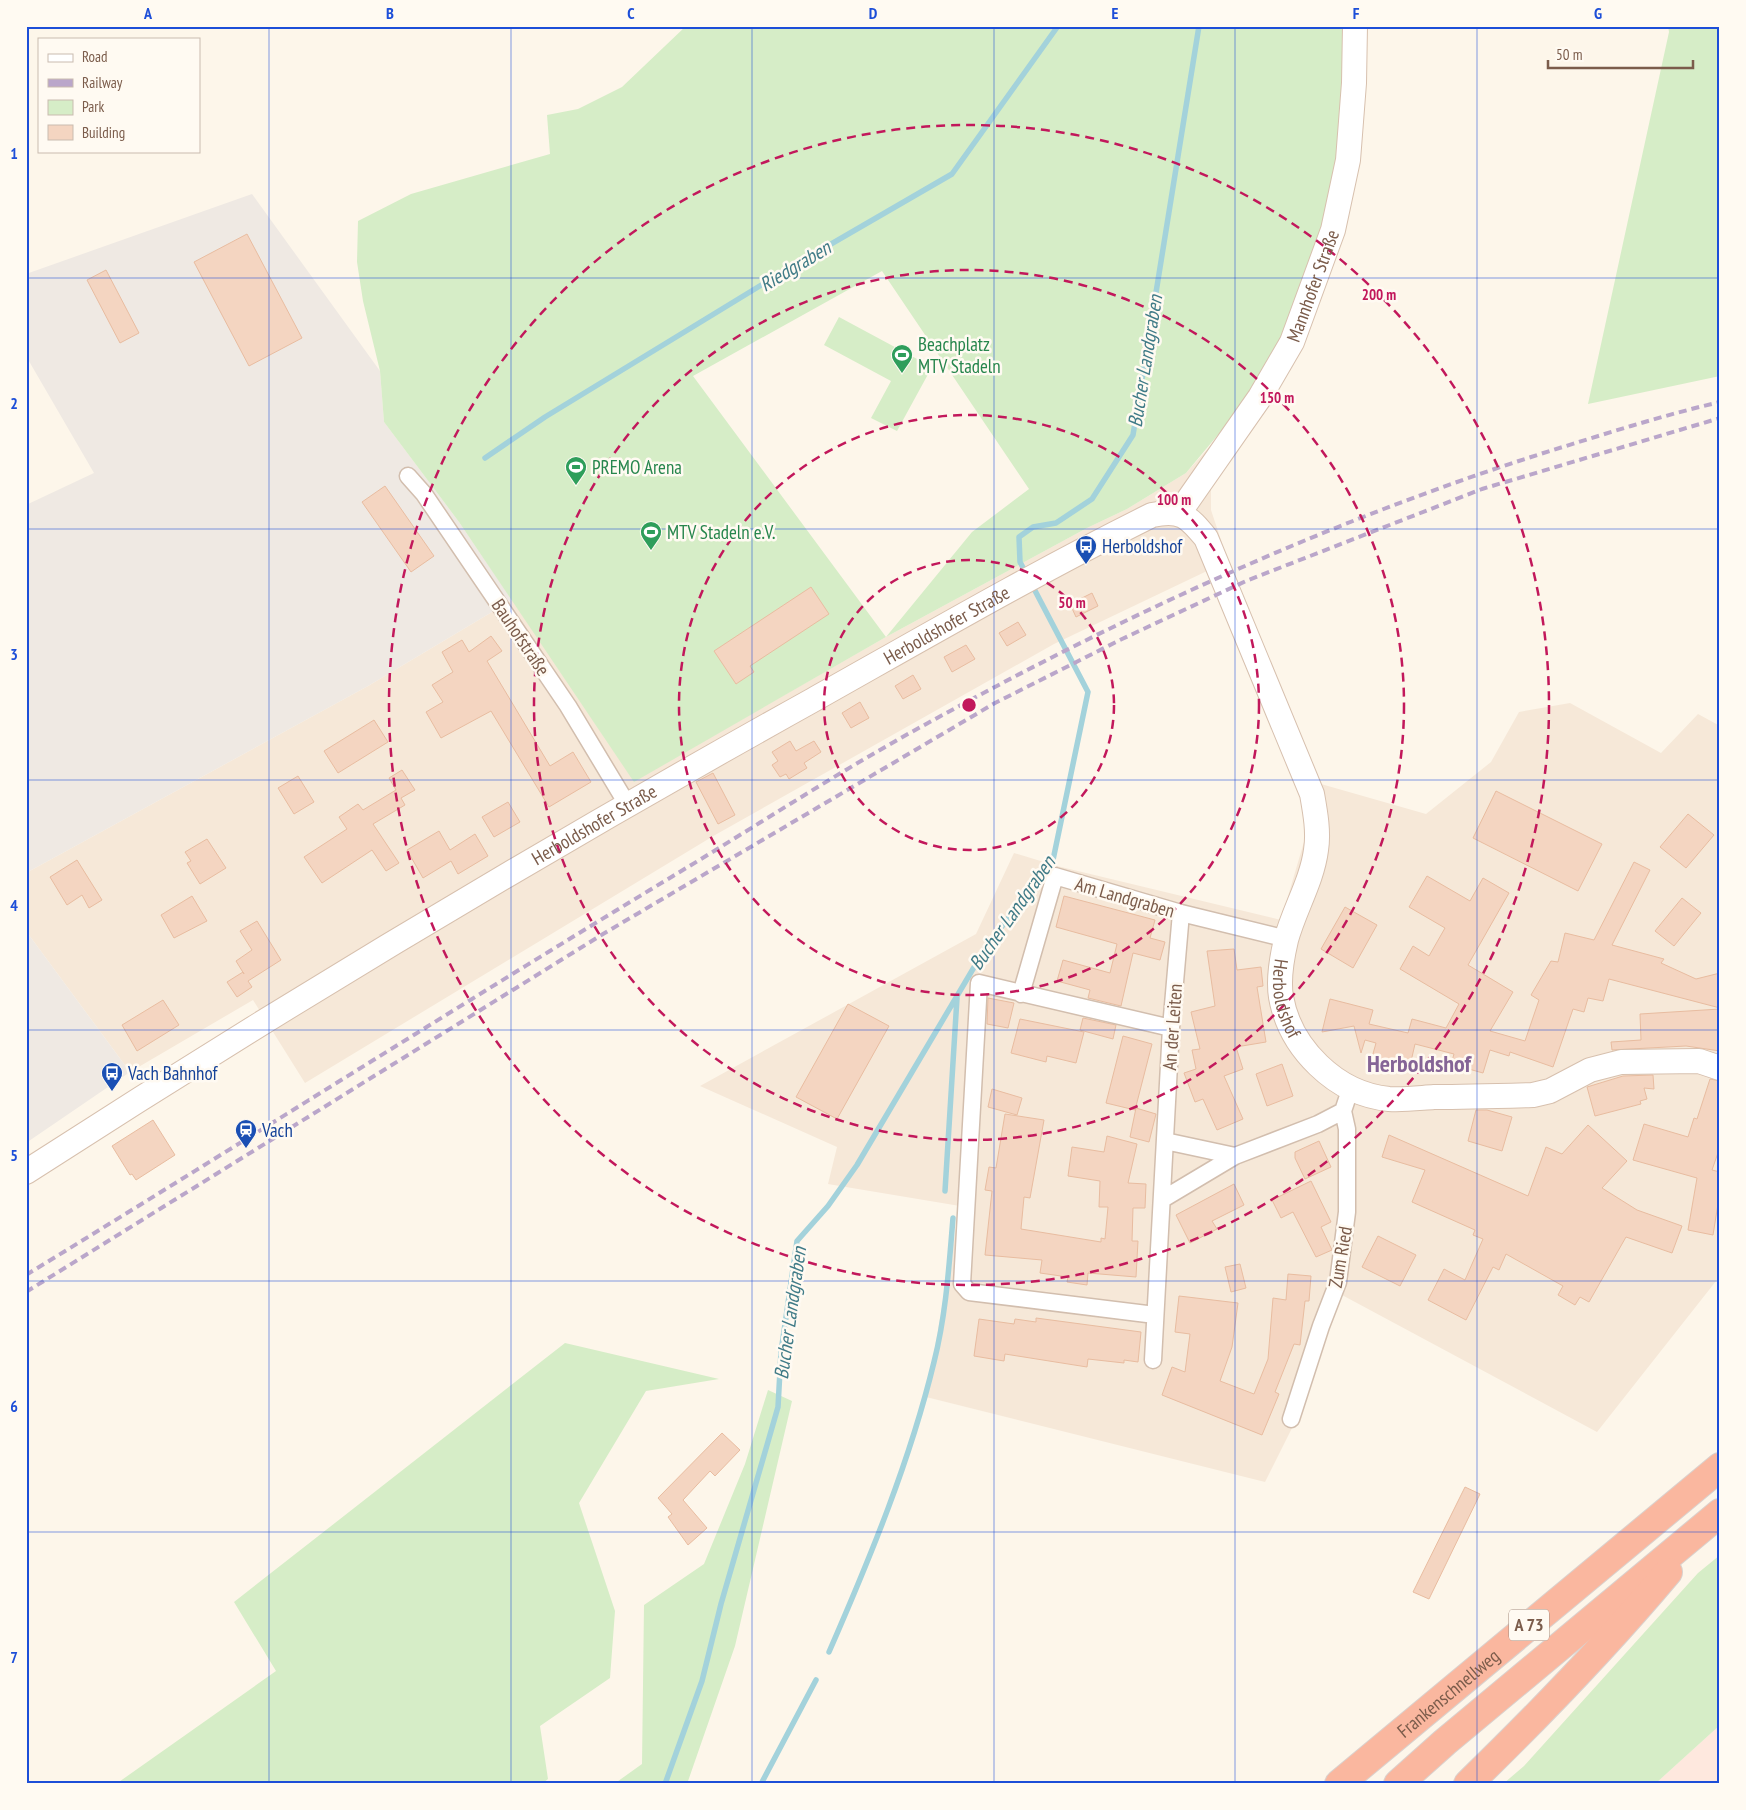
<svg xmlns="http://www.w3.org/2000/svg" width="1746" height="1810" viewBox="0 0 1746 1810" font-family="'PT Sans Narrow',sans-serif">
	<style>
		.residential { fill: #f6e8d8 }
		.commercial { fill: #fee8de }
		.industrial { fill: #efe9e3 }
		.green { fill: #d6edc7; fill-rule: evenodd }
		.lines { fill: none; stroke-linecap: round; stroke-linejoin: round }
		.stream { stroke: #a3d2db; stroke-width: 5.5 }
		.building { fill: #f4d5c1; stroke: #e8bca0 }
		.street-casing { stroke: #d2beae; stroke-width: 19 }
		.secondary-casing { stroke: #d7c0ae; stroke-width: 26 }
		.highway-casing { stroke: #dad1cd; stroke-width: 30 }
		.street { stroke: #fff; stroke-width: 16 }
		.secondary { stroke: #fff; stroke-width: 24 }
		.highway { stroke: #fab79f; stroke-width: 28 }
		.rail { stroke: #baa6ca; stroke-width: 4; stroke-dasharray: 8 5; stroke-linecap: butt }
		.grid { fill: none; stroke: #1d4ed8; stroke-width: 1; stroke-opacity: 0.55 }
		.ring { fill: none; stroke: #c2185b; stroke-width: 2.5; stroke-dasharray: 9 6 }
		.labels { text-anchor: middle; stroke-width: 5; stroke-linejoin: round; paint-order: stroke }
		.shield { fill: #fffaf2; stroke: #a38b7d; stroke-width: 1 }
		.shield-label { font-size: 18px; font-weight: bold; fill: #7b5c4b }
		.street-label { font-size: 19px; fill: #7b5c4b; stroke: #fffaf2 }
		.leisure-label { font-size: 19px; fill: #27864d; stroke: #fffaf2; text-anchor: start }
		.transit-label { font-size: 19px; fill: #164399; stroke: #fffaf2; text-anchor: start }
		.water-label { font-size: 20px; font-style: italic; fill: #407b87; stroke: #fffaf2 }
		.district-label { font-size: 24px; font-weight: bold; fill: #856496; stroke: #fffaf2 }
		.centre { fill: #c2185b; stroke: #fffaf2; stroke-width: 2.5 }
		.ring-label { font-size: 15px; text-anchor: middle; font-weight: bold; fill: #c2185b; stroke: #fffaf2; stroke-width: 5; stroke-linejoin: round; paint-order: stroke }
		.neatline { fill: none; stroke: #1d4ed8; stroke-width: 2 }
		.grid-label { font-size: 16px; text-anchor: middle; font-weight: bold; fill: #1d4ed8 }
	</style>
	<rect width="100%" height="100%" fill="#fdf6ea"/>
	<path class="residential" d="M1211,445V510L1228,561L1054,644L715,835L305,1083L253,1000L130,1072L26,931V873L368,686L512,600L634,781L886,637L1087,528L1127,509L1186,473Z
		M1570,703L1661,753L1698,714L1720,726V1276L1597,1432L1342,1295L1298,1416L1265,1482L926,1397L960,1206L828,1184L837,1147L700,1086L976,934L1014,853L1057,866L1281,920L1321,784L1426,814L1491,762L1519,712Z"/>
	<path class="commercial" d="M1720,1725V1784H1655Z"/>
	<path class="industrial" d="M252,194L380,371L384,422L459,522L512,600L368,686L26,873V505L94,473L26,356V274Z
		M26,931L130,1072L26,1143Z"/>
	<path class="green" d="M686,26H1357L1351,138L1293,345L1186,473L1127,509L1087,528L886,637L634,782L459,522L384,422L380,371L363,301L357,262L358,221L411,194L550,154L547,115L578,109L622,87ZM882,271L1029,489L972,532L886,637L693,376Z
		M1668,26H1720V376L1588,404L1669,32Z
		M839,317L932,367L897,431L871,418L891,381L824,345Z
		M565,1343L719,1379L646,1391L579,1503L615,1611L610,1678L540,1726L548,1779L542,1784H116L276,1671L234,1602Z
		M768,1390L792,1401L735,1646L687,1784H614L642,1764L644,1605L704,1564L745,1464Z
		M1720,1555V1725L1655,1784H1503L1524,1766L1698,1573Z"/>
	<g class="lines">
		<path class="stream" d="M485,458L545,417L781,273L952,174L1058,26
			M1027,575L1020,562L1019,537L1033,527L1056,523L1092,499L1133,435L1199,26
			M945,1191L957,998
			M829,1652C870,1558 910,1461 934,1362C946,1315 949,1266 953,1218
			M665,1784L702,1681L721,1604L778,1407L781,1352L797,1241L828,1206L857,1165L986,947L1053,860L1088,692L1031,583
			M761,1784L816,1680"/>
	</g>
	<path class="building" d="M247,234L302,338L249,366L194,262Z
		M106,270L139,333L120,343L87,280Z
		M385,486L434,556L411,572L362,502Z
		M811,587L829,614L750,666L754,672L736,684L714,651Z
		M1092,593L1098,606L1076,617L1070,604Z
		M1018,622L1026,635L1007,646L999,633Z
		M491,636L502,651L487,661L550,766L573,752L591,782L549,807L491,711L441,738L426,712L443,702L432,685L453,672L442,652L462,640L469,652Z
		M966,645L975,659L952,672L944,657Z
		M913,675L921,689L903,699L895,686Z
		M860,702L869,718L851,728L842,713Z
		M374,720L388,742L338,773L324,751Z
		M790,741L796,751L814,741L821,752L804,763L807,768L789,779L786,774L780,777L772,765L778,761L772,752Z
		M402,770L415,790L401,798L405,805L373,824L399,863L386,871L372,850L322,883L304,857L347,829L339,817L358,804L363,810L396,790L389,778Z
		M713,773L735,815L718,824L696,782Z
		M298,776L314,802L294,814L278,788Z
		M1496,791L1602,844L1578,891L1473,838Z
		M508,802L520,822L494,837L482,817Z
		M1688,814L1714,835L1686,868L1660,847Z
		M439,831L450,850L475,834L488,856L458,874L451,861L423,878L407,850Z
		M207,839L226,868L200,884L187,863L191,861L185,852Z
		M77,860L102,900L89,908L82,895L67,905L50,877Z
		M1634,862L1650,870L1612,945L1664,959L1661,963L1696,979L1720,973V1008L1609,979L1603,1001L1588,998L1584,1012L1573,1009L1553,1067L1510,1052L1509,1056L1490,1050L1483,1073L1451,1064L1454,1054L1415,1044L1409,1070L1371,1061L1376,1043L1365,1040L1361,1053L1354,1026L1322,1032L1330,999L1373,1010L1369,1024L1408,1033L1412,1019L1446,1028L1459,1004L1400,969L1413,946L1429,956L1445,928L1409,907L1427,876L1470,901L1483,878L1509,893L1468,965L1513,992L1490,1031L1525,1041L1539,1000L1531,995L1551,961L1558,962L1565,933L1594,940Z
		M192,896L207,921L174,938L161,915Z
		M1064,896L1155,920L1150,938L1165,942L1160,960L1133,953L1121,1006L1088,998L1090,990L1057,981L1063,960L1110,973L1117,944L1056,927Z
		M1682,898L1701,913L1674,946L1655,931Z
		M1345,907L1377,925L1353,968L1321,949Z
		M257,921L281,960L248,981L252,987L237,997L227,982L243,972L244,974L236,961L252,950L240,931Z
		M1234,949L1237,970L1261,967L1263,986L1257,987L1266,1042L1236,1047L1243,1069L1224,1076L1243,1119L1217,1130L1203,1099L1195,1102L1184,1073L1196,1069L1192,1050L1200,1049L1191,1012L1215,1006L1207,951Z
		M988,998L1014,1003L1008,1028L987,1024Z
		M163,1000L179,1025L137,1051L122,1025Z
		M848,1004L889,1026L837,1119L796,1097Z
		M1720,1009V1051L1686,1046L1612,1050L1611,1042L1641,1040L1640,1014Z
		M1083,1018L1116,1025L1113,1039L1080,1030Z
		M1020,1019L1084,1032L1076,1063L1047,1056L1046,1062L1011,1053Z
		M1123,1036L1152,1044L1135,1110L1106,1103Z
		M1282,1064L1293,1096L1267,1106L1256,1074Z
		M1653,1075L1654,1089L1644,1088L1647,1099L1640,1101L1641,1104L1595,1116L1587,1087L1623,1076Z
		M1710,1079L1720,1081V1147L1712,1170L1720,1172V1205L1718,1204L1713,1235L1688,1230L1697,1178L1633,1160L1644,1124L1688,1137L1694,1118L1697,1119Z
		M992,1089L1022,1098L1017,1115L988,1107Z
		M1136,1108L1156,1114L1149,1142L1130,1137Z
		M1476,1110H1487L1512,1117L1502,1151L1468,1141Z
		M1005,1114L1044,1120L1030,1198L1024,1197L1021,1229L1101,1242V1238L1105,1239L1108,1207H1099L1100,1181L1068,1176L1072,1147L1104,1152L1107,1136L1137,1144L1128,1183L1146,1184L1145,1208H1133L1132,1241H1138L1136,1277L1088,1273L1087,1285L1067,1282L1068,1277L1040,1273L1042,1260L985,1255L992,1191L985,1190L989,1167L996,1168Z
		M153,1120L175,1155L136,1180L132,1174L130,1175L112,1146Z
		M1588,1125L1627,1161L1602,1188L1637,1210L1682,1226L1672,1253L1626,1237L1589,1302L1580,1297L1575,1305L1558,1295L1563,1286L1506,1254L1499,1270L1493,1267L1466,1320L1428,1300L1444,1269L1465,1280L1483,1239L1473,1235L1475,1230L1412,1202L1425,1170L1382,1157L1389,1135L1528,1196L1546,1147L1562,1154Z
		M1319,1141L1331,1167L1305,1179L1295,1158V1152Z
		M1311,1181L1331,1222L1321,1227L1332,1250L1316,1257L1293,1212L1281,1218L1272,1200Z
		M1234,1184L1244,1205L1212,1221L1217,1229L1190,1243L1176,1215Z
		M1378,1236L1416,1255L1400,1286L1362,1267Z
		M1240,1264L1246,1288L1231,1292L1225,1267Z
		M1288,1274L1311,1276L1309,1301H1305L1300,1345L1294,1344L1275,1392L1279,1394L1262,1435L1162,1395L1172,1367L1185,1372L1190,1334L1175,1332L1179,1296L1238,1303L1232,1347L1220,1381L1254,1394L1268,1359L1273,1298L1286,1300Z
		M1036,1318L1141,1332L1138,1362L1124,1360V1363L1088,1359L1087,1367L1005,1354L1004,1361L974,1356L979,1319L1014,1324L1015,1319L1036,1322Z
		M722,1433L740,1450L715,1476L710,1471L683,1500L707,1528L688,1545L668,1517L672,1514L658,1498Z
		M1465,1487L1480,1494L1429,1599L1413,1592Z"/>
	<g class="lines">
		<g class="street-casing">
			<path id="street" d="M408,476L424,494L568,706L627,804
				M1021,994L1055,876L1181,913L1287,939
				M1165,1141L1235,1156
				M1163,1199L1235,1156L1318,1124L1343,1111
				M1155,1315L969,1292L962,1284L979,983L1171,1028
				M1153,1360L1171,1028L1181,913
				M1291,1419L1321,1326L1338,1282L1347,1212V1129L1343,1111L1350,1090"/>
		</g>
		<g class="secondary-casing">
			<g id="secondary">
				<path id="s1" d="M1179,513L1260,397L1292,342L1333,230L1348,160L1354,83L1355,26"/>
				<path id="s2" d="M26,1172C283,1006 545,849 813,700C925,637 1037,572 1152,515C1181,509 1188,516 1206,538L1312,794C1315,811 1319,832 1316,850C1312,881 1294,910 1286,940C1282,957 1278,979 1281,997C1290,1048 1336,1094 1389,1099C1403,1100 1419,1098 1434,1097C1467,1097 1500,1096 1533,1095L1550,1091L1590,1070L1621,1062L1699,1061L1720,1068"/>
			</g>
		</g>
		<g class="highway-casing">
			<g id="highway">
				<path id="s3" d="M1339,1784L1720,1467"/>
				<path d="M1398,1784L1445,1742L1720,1513"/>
				<path d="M1468,1784C1538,1716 1605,1647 1668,1572"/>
			</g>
		</g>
		<use href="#street" class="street"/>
		<use href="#secondary" class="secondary"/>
		<use href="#highway" class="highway"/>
		<path class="rail" d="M26,1275C242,1143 456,1007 673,876C758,825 841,770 928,723C1128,613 1336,518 1553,450C1608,433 1664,415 1720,402
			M26,1292L603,934L995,703L1122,639L1246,581L1482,489L1720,418"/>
	</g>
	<path class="grid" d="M269,26V1784M511,26V1784M752,26V1784M994,26V1784M1235,26V1784M1477,26V1784M26,278H1720M26,529H1720M26,780H1720M26,1030H1720M26,1281H1720M26,1532H1720"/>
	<g class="ring">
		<circle cx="969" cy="705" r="145"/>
		<circle cx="969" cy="705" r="290"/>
		<circle cx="969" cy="705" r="435"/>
		<circle cx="969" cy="705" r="580"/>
	</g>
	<defs>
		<g id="stadium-pin" transform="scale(1.125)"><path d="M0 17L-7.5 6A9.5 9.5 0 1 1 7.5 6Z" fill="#2e9e5b" stroke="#fffaf2"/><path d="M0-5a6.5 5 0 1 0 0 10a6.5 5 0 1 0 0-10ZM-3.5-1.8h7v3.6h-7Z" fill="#fff"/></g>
		<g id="bus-pin" transform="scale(1.125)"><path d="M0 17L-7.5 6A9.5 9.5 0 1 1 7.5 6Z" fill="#1a4fb4" stroke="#fffaf2"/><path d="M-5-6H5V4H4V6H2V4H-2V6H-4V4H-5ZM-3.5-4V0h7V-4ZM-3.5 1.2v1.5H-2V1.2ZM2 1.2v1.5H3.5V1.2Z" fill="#fff"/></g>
		<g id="station-pin" transform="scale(1.125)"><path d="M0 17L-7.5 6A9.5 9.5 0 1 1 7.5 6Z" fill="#1a4fb4" stroke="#fffaf2"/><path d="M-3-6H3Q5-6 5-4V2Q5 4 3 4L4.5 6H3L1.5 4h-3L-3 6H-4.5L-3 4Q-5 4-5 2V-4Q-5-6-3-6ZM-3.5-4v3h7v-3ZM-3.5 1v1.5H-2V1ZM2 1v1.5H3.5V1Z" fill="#fff"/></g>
	</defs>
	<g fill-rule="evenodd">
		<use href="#stadium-pin" x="902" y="355"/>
		<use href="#stadium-pin" x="576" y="467"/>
		<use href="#stadium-pin" x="651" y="532"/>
		<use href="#bus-pin" x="1086" y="546"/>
		<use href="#bus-pin" x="112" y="1073"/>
		<use href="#station-pin" x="246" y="1130"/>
	</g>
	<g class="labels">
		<rect class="shield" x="1509" y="1609.5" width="40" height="31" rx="4"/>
		<g class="shield-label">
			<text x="1529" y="1631">A 73</text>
		</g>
		<g class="street-label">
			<text dy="7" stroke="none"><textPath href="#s1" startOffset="265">Mannhofer Straße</textPath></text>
			<text dy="7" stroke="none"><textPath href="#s2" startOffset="1071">Herboldshofer Straße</textPath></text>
			<text transform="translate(521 637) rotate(56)" y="7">Bauhofstraße</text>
			<text dy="7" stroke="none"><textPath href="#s2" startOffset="666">Herboldshofer Straße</textPath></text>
			<text transform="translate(1125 897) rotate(16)" y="7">Am Landgraben</text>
			<text dy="7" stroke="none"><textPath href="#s2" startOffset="1856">Herboldshof</textPath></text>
			<text transform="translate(1172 1027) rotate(-86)" y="7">An der Leiten</text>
			<text transform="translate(1340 1257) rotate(-80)" y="7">Zum Ried</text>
			<text dy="7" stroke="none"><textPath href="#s3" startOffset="142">Frankenschnellweg</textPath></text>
		</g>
		<g class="leisure-label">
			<text x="918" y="351">Beachplatz<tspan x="918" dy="22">MTV Stadeln</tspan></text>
			<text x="592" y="474">PREMO Arena</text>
			<text x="667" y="539">MTV Stadeln e.V.</text>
		</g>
		<g class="transit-label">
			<text x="1102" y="553">Herboldshof</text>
			<text x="128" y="1080">Vach Bahnhof</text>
			<text x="262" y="1137">Vach</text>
		</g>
		<g class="water-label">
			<text transform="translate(795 266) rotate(-31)" y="7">Riedgraben</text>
			<text transform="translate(1145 361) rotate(-81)" y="7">Bucher Landgraben</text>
			<text transform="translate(1012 913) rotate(-55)" y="7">Bucher Landgraben</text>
			<text transform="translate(790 1313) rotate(-82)" y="7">Bucher Landgraben</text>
		</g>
		<g class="district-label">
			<text x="1419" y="1072">Herboldshof</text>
		</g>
	</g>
	<circle cx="969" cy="705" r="8" class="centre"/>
	<g class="ring-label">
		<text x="1379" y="300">200 m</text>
		<text x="1277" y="403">150 m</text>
		<text x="1174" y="505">100 m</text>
		<text x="1072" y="608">50 m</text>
	</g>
	<rect width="1746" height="1810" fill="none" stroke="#fffaf2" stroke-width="55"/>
	<rect x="38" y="38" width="162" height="115" fill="#fffaf2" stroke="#cabbaf"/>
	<rect x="48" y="54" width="25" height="8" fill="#ffffff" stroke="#cabbaf"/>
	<text x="82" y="62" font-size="15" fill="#7b5c4b">Road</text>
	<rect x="48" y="79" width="25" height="8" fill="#baa6ca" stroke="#cabbaf"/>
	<text x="82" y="88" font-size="15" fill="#7b5c4b">Railway</text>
	<rect x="48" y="100" width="25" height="15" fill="#d6edc7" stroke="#cabbaf"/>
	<text x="82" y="112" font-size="15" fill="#7b5c4b">Park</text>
	<rect x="48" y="125" width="25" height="15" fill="#f4d5c1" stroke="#cabbaf"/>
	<text x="82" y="138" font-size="15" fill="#7b5c4b">Building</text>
	<path d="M1548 60v8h145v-8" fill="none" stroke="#7b5c4b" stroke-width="2.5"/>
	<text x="1556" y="60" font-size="15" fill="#7b5c4b" stroke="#fffaf2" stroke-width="4" paint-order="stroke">50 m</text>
	<rect x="28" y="28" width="1690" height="1754" class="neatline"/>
	<g class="grid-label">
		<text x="148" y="19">A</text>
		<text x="390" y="19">B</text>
		<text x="631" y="19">C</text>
		<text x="873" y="19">D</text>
		<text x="1115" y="19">E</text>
		<text x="1356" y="19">F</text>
		<text x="1598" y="19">G</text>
		<text x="14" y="159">1</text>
		<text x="14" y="409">2</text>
		<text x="14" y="660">3</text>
		<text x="14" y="911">4</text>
		<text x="14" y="1161">5</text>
		<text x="14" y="1412">6</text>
		<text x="14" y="1663">7</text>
	</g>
</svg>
